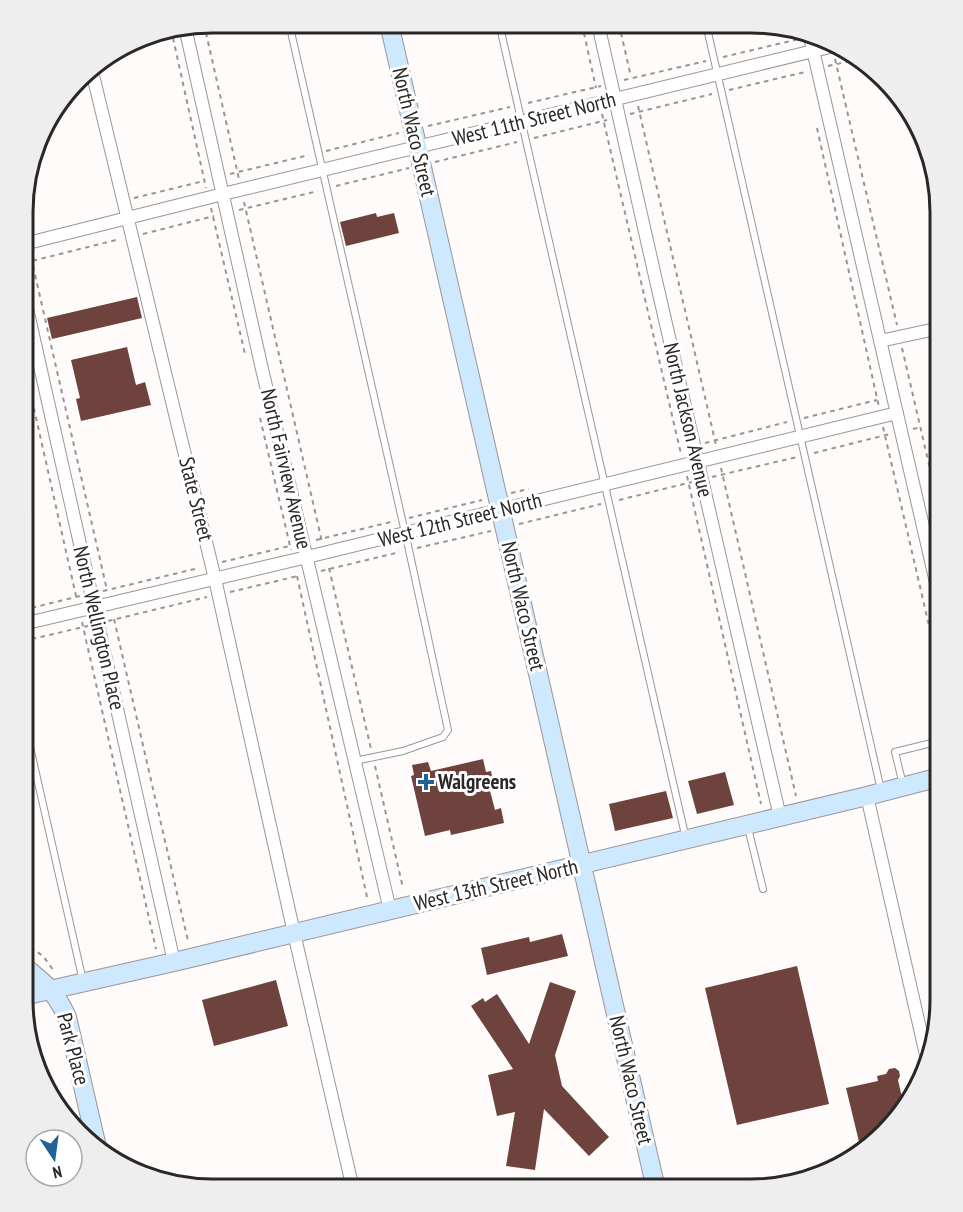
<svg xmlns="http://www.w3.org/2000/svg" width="963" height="1212" viewBox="0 0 963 1212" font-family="'PT Sans Narrow',sans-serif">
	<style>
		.building { fill: #6e433d }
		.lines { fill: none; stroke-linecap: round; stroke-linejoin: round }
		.lane-casing { stroke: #9c9695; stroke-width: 8 }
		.street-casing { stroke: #9c9695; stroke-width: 14 }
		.secondary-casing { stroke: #9c9695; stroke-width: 20 }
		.path { stroke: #989594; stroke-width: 2; stroke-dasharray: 4.5 4.5; stroke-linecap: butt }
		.lane { stroke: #fff; stroke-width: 6 }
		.street { stroke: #fff; stroke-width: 12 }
		.secondary { stroke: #cee8fe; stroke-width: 18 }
		.poi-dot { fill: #236298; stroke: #fff; stroke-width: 2 }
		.labels { text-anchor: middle; stroke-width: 6; stroke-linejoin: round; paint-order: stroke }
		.street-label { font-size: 21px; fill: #2a2827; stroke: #fff }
		.poi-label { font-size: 21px; font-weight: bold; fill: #2a2827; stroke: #fff; text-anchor: start }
		.rim { fill: none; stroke: #2a2827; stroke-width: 3 }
	</style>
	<rect width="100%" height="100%" fill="#fffbfa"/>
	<path class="building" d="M376,213L377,217L394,213L399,233L346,246L340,222Z
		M137,297L142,318L52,339L47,318Z
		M127,347L136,385L145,382L151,405L81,421L76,399L80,398L71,360Z
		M483,759L486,772L491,771L493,782L488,783L495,810L501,808L504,823L451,835L450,830L425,836L411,776L414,775L412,765L428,762L431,771Z
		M725,772L734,805L697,814L688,781Z
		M666,791L673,818L615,831L609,804Z
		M562,934L568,956L487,975L481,948L529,937L530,942Z
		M797,966L829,1104L737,1125L705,988Z
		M276,980L288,1026L214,1046L202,1000Z
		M550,982L576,991L555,1055L562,1086L609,1137L589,1156L544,1109L535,1170L506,1166L515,1112L497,1116L488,1075L513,1069L471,1006L483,998L485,1002L497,994L529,1044Z
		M895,1068L899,1071L900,1076L898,1080L904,1106L900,1107L901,1112L861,1150L846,1088L878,1081L877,1076L886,1074L889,1069Z"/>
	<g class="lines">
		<g class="lane-casing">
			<path id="lane" d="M289,23L409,550L448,730L443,737L403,751L355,761
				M499,23L686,839
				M706,24L881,790
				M23,716L83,981
				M903,785L895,752L940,741V744
				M748,828L763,889"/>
		</g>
		<g class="street-casing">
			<path id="street" d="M598,24L657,285L780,817
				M185,27L262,369L390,910
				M810,37L940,600
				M91,67L215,579L294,933L353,1189
				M24,244L223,194L834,46
				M24,295L174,962
				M880,341L940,328
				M23,624L307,557L897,413
				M867,796L926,1055"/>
		</g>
		<g class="secondary-casing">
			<path id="secondary" d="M389,23L656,1189
				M23,966C45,983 55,991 67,1017L97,1147
				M23,996L174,962L867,796L940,777"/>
		</g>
		<path class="path" d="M204,24L239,179
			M582,24L596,88
			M619,24L631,77
			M171,29L206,188
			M723,57L799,39
			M835,59L897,325
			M828,66L860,59
			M624,80L706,61
			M729,90L805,72
			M528,103L601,86
			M638,106L716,445
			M602,114L681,454
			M630,114L712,94
			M428,126L510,107
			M817,128L879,407
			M534,138L607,120
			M326,151L399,133
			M435,162L517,142
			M230,174L309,155
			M336,186L409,168
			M134,198L204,181
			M244,202L322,542
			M211,208L245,354
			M239,210L318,191
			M143,234L214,216
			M24,263L120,239
			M33,266L107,590
			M902,348L940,512
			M24,364L76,596
			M260,418L291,550
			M804,418L877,400
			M883,427L940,673
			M913,429L921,427
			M705,443L787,422
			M814,453L890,434
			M721,468L796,796
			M687,476L761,804
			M712,477L797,457
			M511,493L529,489
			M619,500L692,482
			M409,518L482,500
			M519,524L601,504
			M316,540L395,521
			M417,548L491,531
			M222,562L290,546
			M329,568L371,749
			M321,571L400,552
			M297,576L367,897
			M103,591L199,568
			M230,592L298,576
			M23,610L80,596
			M114,619L188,941
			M108,621L207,597
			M82,622L156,949
			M23,641L88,626
			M375,766L403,888
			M23,942L43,956L54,971"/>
		<use href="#lane" class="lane"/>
		<use href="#street" class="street"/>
		<use href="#secondary" class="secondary"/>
	</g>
	<path class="poi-dot" d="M423 773h6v6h6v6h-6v6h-6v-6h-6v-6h6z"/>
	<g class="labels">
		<g class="street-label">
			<text transform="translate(534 119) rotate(-14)" y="7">West 11th Street North</text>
			<text transform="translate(414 132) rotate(77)" y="7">North Waco Street</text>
			<text transform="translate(688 420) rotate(77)" y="7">North Jackson Avenue</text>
			<text transform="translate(286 469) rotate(77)" y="7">North Fairview Avenue</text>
			<text transform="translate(196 499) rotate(76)" y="7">State Street</text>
			<text transform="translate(460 520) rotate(-14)" y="7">West 12th Street North</text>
			<text transform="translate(523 606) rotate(77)" y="7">North Waco Street</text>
			<text transform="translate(99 628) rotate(77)" y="7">North Wellington Place</text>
			<text transform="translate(496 885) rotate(-13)" y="7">West 13th Street North</text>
			<text transform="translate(73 1049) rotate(75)" y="7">Park Place</text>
			<text transform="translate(631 1080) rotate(77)" y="7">North Waco Street</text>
		</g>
		<g class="poi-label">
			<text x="438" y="789">Walgreens</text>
		</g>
	</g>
	<path d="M0 0H963V1212H0ZM212 33H751A179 179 0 0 1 930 212V1000A179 179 0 0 1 751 1179H212A179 179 0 0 1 33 1000V212A179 179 0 0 1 212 33Z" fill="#eee" fill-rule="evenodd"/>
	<path class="rim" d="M212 33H751A179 179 0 0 1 930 212V1000A179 179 0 0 1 751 1179H212A179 179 0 0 1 33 1000V212A179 179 0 0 1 212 33Z"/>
	<g transform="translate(54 1158) rotate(167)"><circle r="28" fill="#ffffff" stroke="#aaa9a9" stroke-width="1.5"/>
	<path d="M0-4.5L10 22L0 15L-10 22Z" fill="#236298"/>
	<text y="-9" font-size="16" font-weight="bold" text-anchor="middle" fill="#2a2827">N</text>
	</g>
</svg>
